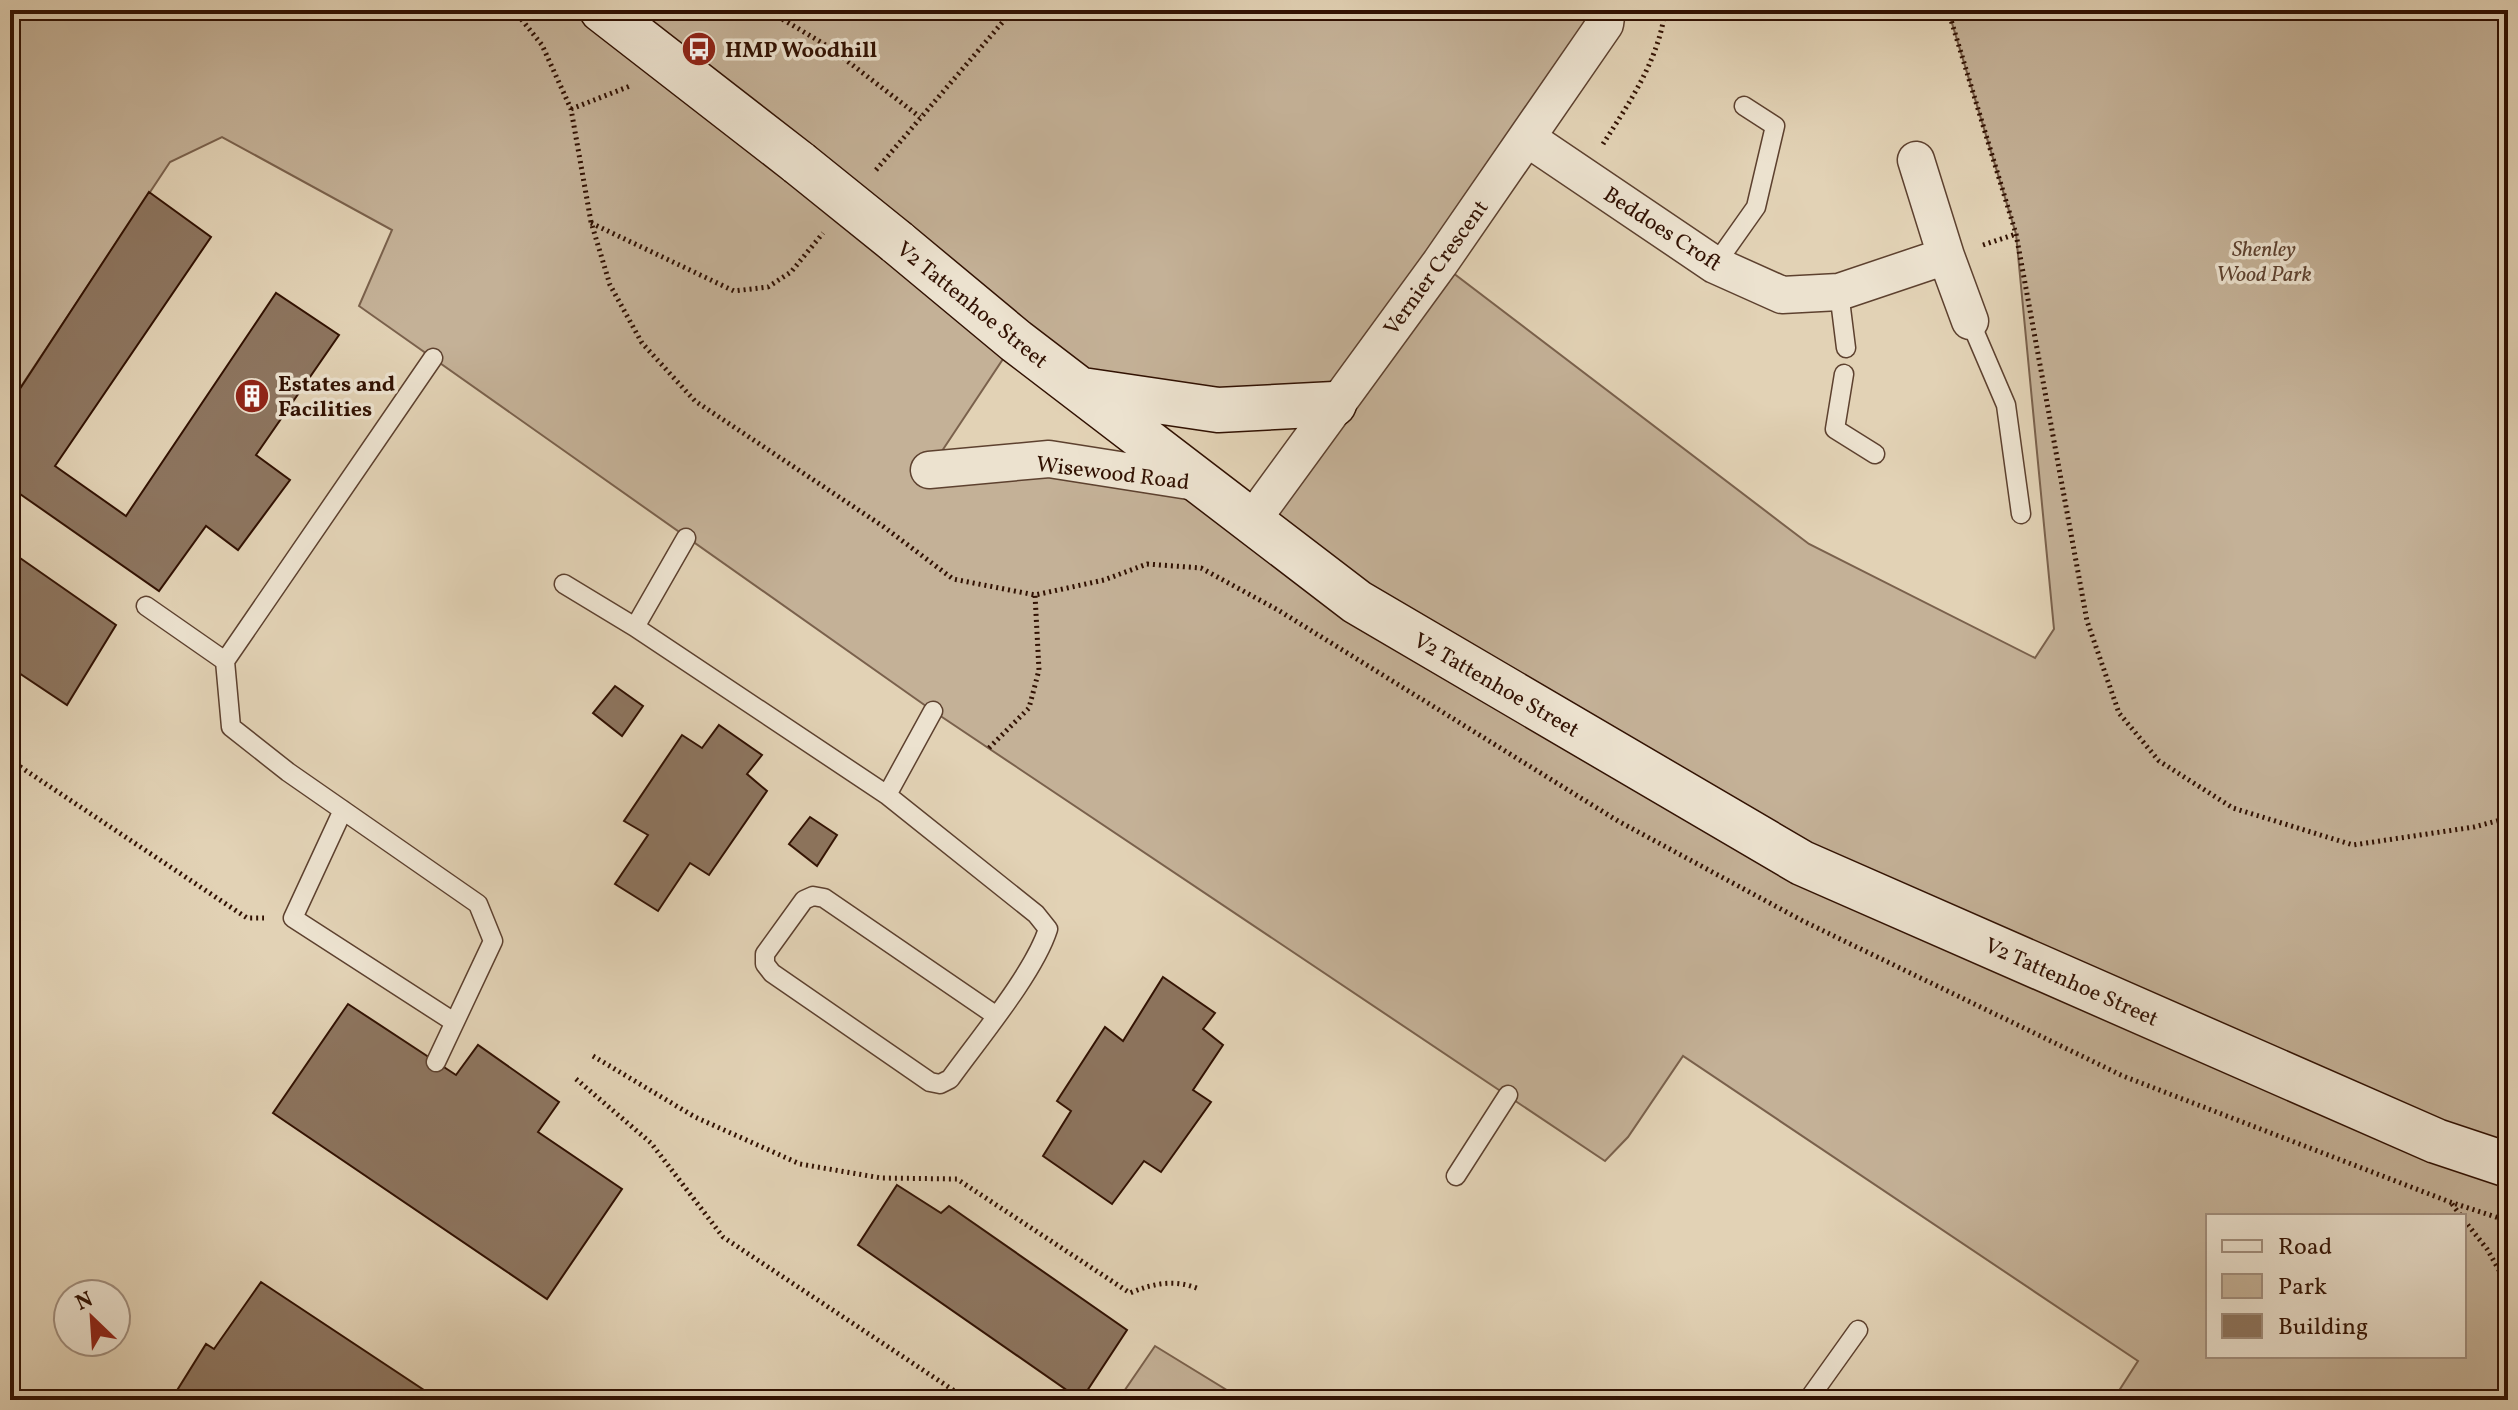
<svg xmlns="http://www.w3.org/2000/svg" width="2518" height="1410" viewBox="0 0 2518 1410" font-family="Vollkorn,serif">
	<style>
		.green { fill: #c4b197; stroke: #7a614c; stroke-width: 2; fill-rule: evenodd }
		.building { fill: #8d755f; stroke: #311102; stroke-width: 2 }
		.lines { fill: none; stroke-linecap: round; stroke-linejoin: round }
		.lane-casing { stroke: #5d412f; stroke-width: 21 }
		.street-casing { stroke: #5d412f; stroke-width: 39 }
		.secondary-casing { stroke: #311102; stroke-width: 47 }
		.path { stroke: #311102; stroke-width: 5; stroke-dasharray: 2 4; stroke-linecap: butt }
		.lane { stroke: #ece2cf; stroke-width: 18 }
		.street { stroke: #ece2cf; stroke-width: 36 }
		.secondary { stroke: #ece2cf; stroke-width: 44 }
		.secondary-bridge-casing { stroke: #311102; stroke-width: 47; stroke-linecap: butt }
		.secondary-bridge { stroke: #ece2cf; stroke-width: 44 }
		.labels { text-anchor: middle; stroke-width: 7; stroke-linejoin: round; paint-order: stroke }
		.poi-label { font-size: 22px; font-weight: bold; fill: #311102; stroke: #ece2cf; text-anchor: start }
		.street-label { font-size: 22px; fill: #311102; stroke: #ece2cf }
		.park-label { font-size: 22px; font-style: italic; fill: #5d412f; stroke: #ece2cf }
	</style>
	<rect width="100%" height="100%" fill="#e2d2b5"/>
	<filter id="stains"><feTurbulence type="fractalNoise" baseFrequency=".0025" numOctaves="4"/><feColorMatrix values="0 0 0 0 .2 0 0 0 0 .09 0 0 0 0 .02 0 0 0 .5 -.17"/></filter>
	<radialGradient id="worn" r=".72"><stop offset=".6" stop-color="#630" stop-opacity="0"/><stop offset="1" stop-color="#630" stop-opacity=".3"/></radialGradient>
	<path class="green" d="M10,10H1607L1440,263L1809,544L2035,658L2054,629L2016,234L1948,10H2508V1400H2113L2138,1361L1683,1056L1628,1137L1605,1161L933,711L359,306L392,230L222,137L170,162L20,388L10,381ZM1015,341L1079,389L1334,405L1253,519L1202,483L930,469ZM2208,1216H2464V1356H2208Z
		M1155,1346L1243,1400H1118Z"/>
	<path class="building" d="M149,192L211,237L55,466L126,516L276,293L339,335L256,455L290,480L238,550L206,526L159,591L10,487V404Z
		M10,551L116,625L67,705L10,667Z
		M615,686L643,706L622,736L593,713Z
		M719,725L762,755L747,774L767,791L709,875L690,863L658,911L615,884L648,835L624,821L682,735L702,748Z
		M810,817L837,835L817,866L789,844Z
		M1163,977L1215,1013L1203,1029L1223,1045L1193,1090L1211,1102L1161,1172L1144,1161L1112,1204L1043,1156L1071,1111L1057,1101L1105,1027L1123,1041Z
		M348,1004L456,1075L478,1045L559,1102L538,1132L622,1189L547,1299L273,1113Z
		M897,1185L941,1213L949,1206L1127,1330L1081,1400L858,1245Z
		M261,1282L439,1400H171L206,1344L214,1349Z"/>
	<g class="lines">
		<g class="lane-casing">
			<path id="lane" d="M1715,265L1756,207L1775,126L1744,106
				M1839,292L1846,348
				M1970,321L2006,405L2021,514
				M433,358L225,661L231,727L288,772L478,904L493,941L436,1062
				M1844,374L1835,429L1875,454
				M564,584L635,627L887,795L1036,914L1048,929C1034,973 978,1040 950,1079L940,1084L930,1082L772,973L765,964V954L804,900L813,896L824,898L995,1015
				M146,606L225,661
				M635,627L686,538
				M887,795L933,711
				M343,810L293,918L454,1022
				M1456,1176L1508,1095
				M1808,1400L1858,1330"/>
		</g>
		<g class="street-casing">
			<path id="street" d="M1527,138L1715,265L1782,295L1839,292L1946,256L1916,160
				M1946,256L1970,321
				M929,470L1049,459L1202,483
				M1253,519L1440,263L1605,24L1607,10"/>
		</g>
		<g class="secondary-casing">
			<path id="secondary" d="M602,10L799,163
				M897,242L1016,341L1357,602L1802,863L2436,1141L2508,1165
				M1082,390L1218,410L1334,404"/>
		</g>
		<path class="path" d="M514,10L542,45L571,109L591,222L610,285L642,343L695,401L884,527L953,579L1035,595L1104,580L1147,564L1201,568L1278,610L1618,821L1803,921L2123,1076L2450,1202L2508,1221
			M767,10L829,47L920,117
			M1948,10L2016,234L2087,621L2119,713L2159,761L2233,808L2353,845L2474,827L2508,818
			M681,13L684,10
			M571,109L630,86
			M1603,144C1629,103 1659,60 1665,10
			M876,170L1013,10
			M591,223L734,291L768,287L791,272L823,233
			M1983,245L2016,234
			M989,748L1029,708L1039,670L1035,595
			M10,760L247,918H264
			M593,1056L695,1117L800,1164L881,1178L957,1179L1130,1293C1154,1283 1175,1279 1199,1289
			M576,1079L651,1143L723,1237L968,1400
			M2452,1204L2461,1216
			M2464,1220L2487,1249L2508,1286
			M2502,1400L2508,1384"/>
		<use href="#lane" class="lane"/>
		<use href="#street" class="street"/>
		<use href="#secondary" class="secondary"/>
		<g class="secondary-bridge-casing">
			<path id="secondary-bridge" d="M799,163L897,242"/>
		</g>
		<use href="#secondary-bridge" class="secondary-bridge"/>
	</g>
	<defs>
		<g id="bus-disc" transform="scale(1.8)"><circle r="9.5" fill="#8f2418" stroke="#ece2cf"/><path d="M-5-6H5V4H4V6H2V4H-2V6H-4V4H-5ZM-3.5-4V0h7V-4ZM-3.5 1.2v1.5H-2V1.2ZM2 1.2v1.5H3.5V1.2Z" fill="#fff"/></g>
		<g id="building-disc" transform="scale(1.8)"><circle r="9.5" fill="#8f2418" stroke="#ece2cf"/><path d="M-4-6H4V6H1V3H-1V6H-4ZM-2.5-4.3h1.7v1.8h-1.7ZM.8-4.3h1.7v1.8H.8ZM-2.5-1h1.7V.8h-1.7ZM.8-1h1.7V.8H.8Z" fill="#fff"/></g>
	</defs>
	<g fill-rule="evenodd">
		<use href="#bus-disc" x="699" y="49"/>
		<use href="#building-disc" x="252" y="396"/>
	</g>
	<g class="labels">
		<g class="poi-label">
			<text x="725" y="57">HMP Woodhill</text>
			<text x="278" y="391">Estates and<tspan x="278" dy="25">Facilities</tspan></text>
		</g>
		<g class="street-label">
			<text transform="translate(1663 228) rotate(33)" y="8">Beddoes Croft</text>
			<text transform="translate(1435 267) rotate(-54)" y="8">Vernier Crescent</text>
			<text transform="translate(973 304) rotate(39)" y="8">V2 Tattenhoe Street</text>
			<text transform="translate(1113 472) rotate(7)" y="8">Wisewood Road</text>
			<text transform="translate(1497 684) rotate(30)" y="8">V2 Tattenhoe Street</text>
			<text transform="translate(2072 981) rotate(24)" y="8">V2 Tattenhoe Street</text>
		</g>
		<g class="park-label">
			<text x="2264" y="256">Shenley<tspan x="2264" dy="25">Wood Park</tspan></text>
		</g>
	</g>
	<rect width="2518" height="1410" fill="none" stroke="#e2d2b5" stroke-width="40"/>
	<rect x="12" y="12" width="2494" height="1386" fill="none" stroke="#311102" stroke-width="4"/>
	<rect x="20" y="20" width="2478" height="1370" fill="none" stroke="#311102" stroke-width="2"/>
	<rect x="2206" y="1214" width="260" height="144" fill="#ece2cf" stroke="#a18e7d" stroke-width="2"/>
	<rect x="2222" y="1240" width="40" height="12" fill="#ece2cf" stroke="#a18e7d" stroke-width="2"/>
	<text x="2278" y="1254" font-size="24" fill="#311102">Road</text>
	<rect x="2222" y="1274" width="40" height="24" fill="#c4b197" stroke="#a18e7d" stroke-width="2"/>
	<text x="2278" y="1294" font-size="24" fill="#311102">Park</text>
	<rect x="2222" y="1314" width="40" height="24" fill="#8d755f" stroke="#a18e7d" stroke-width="2"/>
	<text x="2278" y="1334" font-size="24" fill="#311102">Building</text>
	<g transform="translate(92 1318) rotate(335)"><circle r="38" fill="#ece2cf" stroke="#a18e7d" stroke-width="2"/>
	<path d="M0-6L14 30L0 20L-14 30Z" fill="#8f2418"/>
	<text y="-12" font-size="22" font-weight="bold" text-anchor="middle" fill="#311102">N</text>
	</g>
	<rect width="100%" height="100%" filter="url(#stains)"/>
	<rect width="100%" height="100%" fill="url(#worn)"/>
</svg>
